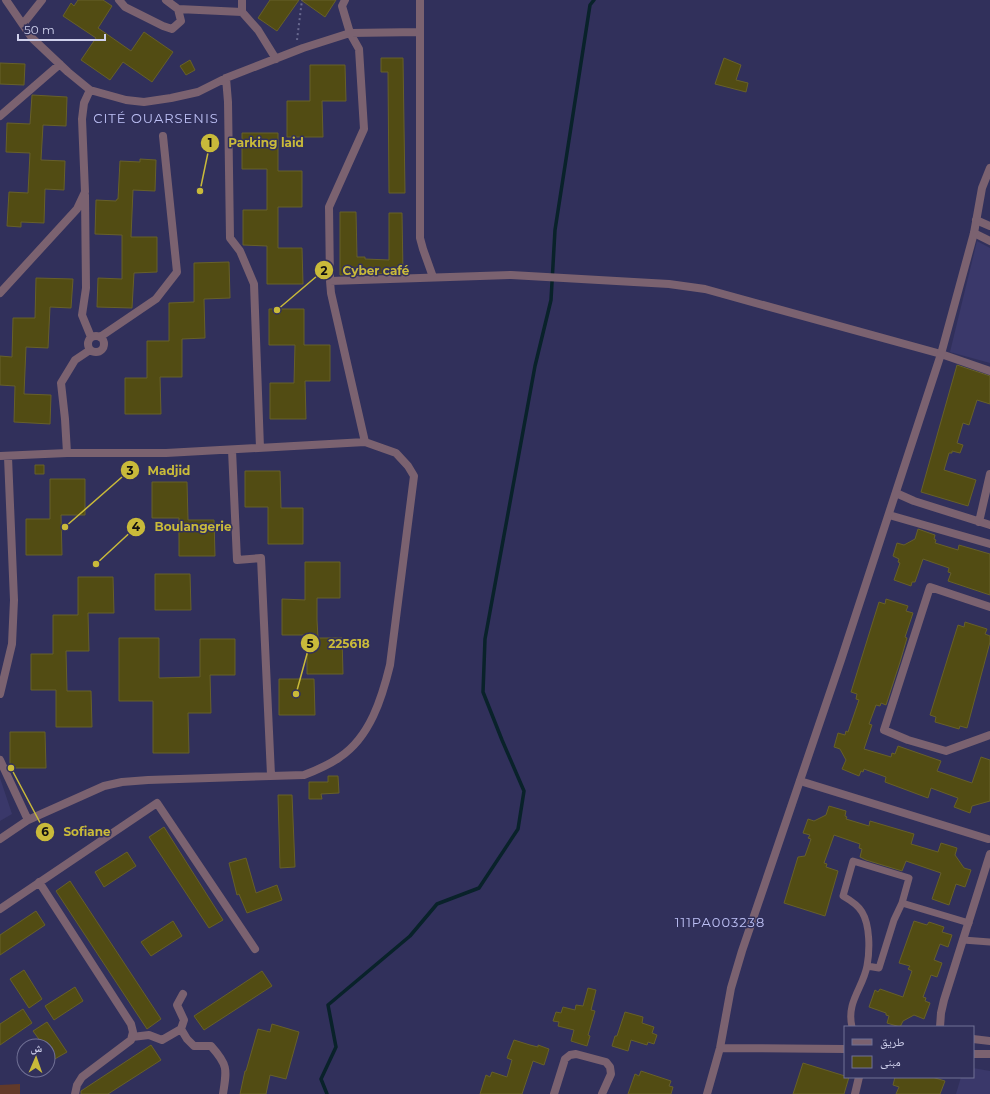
<svg xmlns="http://www.w3.org/2000/svg" width="990" height="1094" viewBox="0 0 990 1094" font-family="Montserrat,'Noto Naskh Arabic',sans-serif">
	<style>
		.built { fill: #3a386a }
		.green { fill: #623a29 }
		.lines { fill: none; stroke-linecap: round; stroke-linejoin: round }
		.stream { stroke: #09222a; stroke-width: 3.5 }
		.building { fill: #524c13; stroke: #67602a }
		.path { stroke: #67678d; stroke-width: 2; stroke-dasharray: 2 3; stroke-linecap: butt }
		.service { stroke: #7b6270; stroke-width: 7 }
		.minor { stroke: #7b6270; stroke-width: 8 }
		.tertiary { stroke: #7b6270; stroke-width: 8 }
		.labels { text-anchor: middle; stroke-width: 3; stroke-linejoin: round; paint-order: stroke }
		.quarter-label { font-size: 13px; letter-spacing: 1px; fill: #bdc0f5; stroke: #31305b }
		.leader { fill: none; stroke: #c9ba3a; stroke-width: 1.5 }
		.callout-dot { fill: #c9ba3a; stroke: #31305b; stroke-width: 1.5 }
		.mark-label { font-size: 12px; text-anchor: middle; font-weight: bold; fill: #111 }
		.callout-label { font-size: 12px; text-anchor: middle; font-weight: bold; fill: #c9ba3a; stroke: #31305b; stroke-width: 3; stroke-linejoin: round; paint-order: stroke }
	</style>
	<rect width="100%" height="100%" fill="#31305b"/>
	<path class="built" d="M977,241L990,248V363L950,352Z
		M0,778L12,814L0,821Z
		M973,1068L990,1071V1094H956L961,1077H973Z"/>
	<path class="green" d="M20,1084V1094H0V1085Z"/>
	<g class="lines">
		<path class="stream" d="M327,1094L321,1079L336,1047L328,1005L410,936L437,904L479,888L518,829L524,791L502,740L483,692L485,639L535,366L551,300L555,230L590,5L594,0"/>
	</g>
	<path class="building" d="M78,0H103L112,6L98,28L131,51L144,32L173,52L152,82L123,62L110,80L81,60L96,38L63,16L71,3L74,6Z
		M270,0H299L277,31L258,18Z
		M301,0H336L325,17Z
		M381,58H403L405,193H389L388,72H381Z
		M724,58L741,65L736,80L748,83L746,92L715,84Z
		M190,60L195,70L186,75L180,66Z
		M0,63L25,64L24,85L0,84Z
		M310,65H345L346,101H322L323,137H287V101H310Z
		M32,95L67,97L66,126L43,125L41,160L65,161L64,190L45,189L44,223L21,222V227L7,226L9,192L28,193L30,153L6,152L7,123L30,124Z
		M242,133H278V171H302V207H278V248H302L303,284H267V246L243,245V210H267V169H242Z
		M140,159L156,160L155,191L133,190L131,237H157V272L134,273L132,308L97,307L98,278L122,279V235L95,234L96,200L116,201L117,199H118L120,161L140,162Z
		M340,212H356L357,257H365V259L389,260V213H402L403,273L340,275Z
		M229,262L230,298L204,299L205,338L182,339V377H160L161,414H125V378H147V341H169V303L194,302V263Z
		M36,278L73,279L71,308L50,307L48,348L26,347L24,394L51,395L50,424L14,422L15,386L0,385V356L12,357L13,318H35Z
		M269,309H304V345H330V381H305L306,419H270V383H294L295,345H269Z
		M957,365L990,376V404L977,400L969,425L963,423L957,443L963,445L960,453L952,451V453H949L944,470L976,480L968,506L921,492Z
		M35,465H44V474H35Z
		M245,471H280L281,508H303V544H268V507H245Z
		M50,479H85V515H61L62,555H26V519H50Z
		M152,482H187L188,520H214L215,556H179V518H152Z
		M918,529L935,535L934,539L936,540L935,543L958,550L959,545L990,554V595L948,581L951,573L948,572L949,568L923,559L915,582H912L911,586L894,580L900,563L898,562L899,559L893,556L897,543L904,545L915,539Z
		M305,562H340V598H317V620L318,638H342L343,674H307V635H282V599L305,600Z
		M155,574H190L191,610H155Z
		M78,577H113L114,613H88L89,651H66L67,691H91L92,727H56V690H31V654H53V615H78Z
		M886,599L908,606L906,611L913,613L905,637L907,638L900,662L886,705L881,703L880,706L876,705L869,724L872,725L864,749L891,757L892,753L895,754L898,746L941,761L937,771L972,783L981,757L990,760V801L972,806L970,813L954,807L958,798L931,788L928,798L885,782L886,777L864,769L863,772L861,771L859,776L842,769L846,760L840,749L834,747L838,733L845,735L846,731L848,732L859,700L856,699L857,694L851,692L879,602L885,604Z
		M965,622L987,629L985,634L990,636V642L967,728L960,726L959,729L935,722L936,717L930,715L958,625L964,627Z
		M119,638H159V678L200,677V639H235V675H210L211,713H188L189,753H153V701H119Z
		M279,679H314L315,715H279Z
		M10,732H45L46,768H10Z
		M328,776H338L339,793L321,794L322,799H309V782H328Z
		M278,795H292L295,867L280,868Z
		M829,806L846,811L845,816L847,817L846,819L869,826L870,821L914,834L911,844L938,852L941,843L957,848L955,855L964,868L971,870L965,887L956,884L949,905L932,899L941,873L906,861L902,871L866,860L860,857L862,849L859,848L860,844L834,835L824,863L827,864L826,867L838,871L825,916L784,903L798,857L805,856L811,839L808,838L810,835L803,833L808,819L814,821L826,815Z
		M164,827L223,920L209,928L149,837Z
		M127,852L136,866L104,887L95,872Z
		M246,858L256,893L277,885L282,900L247,913L239,894L237,895L229,863Z
		M70,881L161,1019L147,1029L56,891Z
		M36,911L45,925L0,955V935Z
		M173,921L182,936L151,956L141,942Z
		M914,921L927,925L929,922L944,927L942,932L952,935L948,947L940,944L934,960L942,963L937,977L931,975L923,997L926,998L925,1001L930,1003L924,1019L914,1015L903,1021L900,1027L887,1023L889,1016L886,1015V1013L869,1007L875,990L878,992L880,989L903,997L912,971L908,969L910,966L899,963Z
		M24,970L42,999L29,1008L10,979Z
		M262,971L272,986L204,1030L194,1016Z
		M75,987L83,1001L54,1020L45,1006Z
		M588,988L596,990L591,1010L595,1011L588,1035L590,1036L587,1046L571,1041L574,1030L558,1026L559,1022L553,1021L556,1012L561,1013L563,1007L575,1010L576,1005L583,1006Z
		M23,1009L32,1023L0,1045V1024Z
		M625,1012L643,1017L642,1023L654,1027L652,1033L657,1035L654,1044L648,1042L647,1045L631,1040L628,1051L612,1046L615,1036H617Z
		M47,1022L67,1052L53,1060L48,1053V1046H44L33,1031Z
		M272,1024L299,1032L286,1079L270,1075L266,1094H240L245,1071H246L258,1029L270,1032Z
		M514,1040L530,1045L538,1047V1045L549,1049L544,1065L533,1061L522,1094H480L486,1075L490,1077L492,1072L507,1077L512,1060L507,1058Z
		M151,1045L161,1060L108,1094H81V1091Z
		M803,1063L845,1076V1077H849L844,1094H793Z
		M641,1071L671,1081L669,1086L673,1087L671,1094H628L635,1074L639,1076Z
		M895,1077H932L945,1081L940,1094H896L899,1087L893,1085Z"/>
	<g class="lines">
		<path class="path" d="M297,40L302,0"/>
		<path class="service" d="M963,940L990,942
			M867,966L879,968L894,920L902,903
			M852,1027C846,1002 863,988 867,966C870,950 870,925 862,912C858,905 850,900 843,896L853,861L909,878L902,903L969,923"/>
		<path class="minor" d="M6,0L32,38L68,72L90,90L126,100L144,102L171,98L198,92L226,78L303,48L350,33L420,32
			M119,0L125,7L163,26L172,29L181,21L178,9L166,0
			M242,0V12L258,30L276,59
			M345,0L342,6L350,33L359,49L364,129L329,207L330,281L331,293L365,442
			M420,0V238L423,249L433,277
			M178,9L242,12
			M23,24L42,0
			M226,78L228,102L230,238L240,251L254,284L260,448
			M0,116L60,64
			M85,195L86,288L82,315L91,337
			M976,220L990,226
			M974,233L990,241
			M330,281L511,275L669,284L705,289L723,294L941,354L990,371
			M0,293L77,209L85,192L82,119L84,103L90,90
			M88 344a8 8 0 1 1 16 0a8 8 0 1 1-16 0Z
			M100,337L156,299L177,272L163,136
			M232,450L237,560L261,558L271,775
			M67,453L65,419L61,383L75,360L90,350
			M0,456L67,453H166L365,442L396,453L408,466L414,476L390,665C382,698 370,737 340,757C329,765 317,770 304,775L148,780L122,782L104,786L28,820L0,839
			M896,493L914,501L990,525
			M889,515L990,544
			M979,522L990,474
			M990,607L930,587L884,730L908,740L946,751L990,735
			M0,694L12,644L14,600L8,457
			M0,760L28,820
			M800,781L988,839
			M39,882L131,1024L133,1032L131,1040L82,1077L77,1085L75,1094
			M0,909L157,803L255,949
			M940,1027L941,1013L944,1000L990,854
			M181,1029L187,1039L194,1046H211C228,1065 227,1069 223,1094
			M132,1037L149,1035L162,1040L181,1029L184,1020L177,1005L183,994
			M554,1094L565,1059L570,1055L576,1054L606,1062L610,1067L611,1074L602,1094
			M855,1094L859,1077"/>
		<path class="tertiary" d="M973,1039L990,1041
			M720,1048L845,1049
			M973,1054H990
			M707,1094L720,1048L731,988L742,951L841,660L941,354L974,233L982,188L990,168"/>
	</g>
	<g class="labels">
		<g class="quarter-label">
			<text x="156" y="123">CITÉ OUARSENIS</text>
			<text x="720" y="927">111PA003238</text>
		</g>
	</g>
	<path class="leader" d="M200 191L210 143M277 310L324 270M65 527L130 470M96 564L136 527M296 694L310 643M11 768L45 832"/>
	<g class="callout-dot">
		<circle cx="200" cy="191" r="4"/>
		<circle cx="277" cy="310" r="4"/>
		<circle cx="65" cy="527" r="4"/>
		<circle cx="96" cy="564" r="4"/>
		<circle cx="296" cy="694" r="4"/>
		<circle cx="11" cy="768" r="4"/>
		<circle cx="210" cy="143" r="10"/>
		<circle cx="324" cy="270" r="10"/>
		<circle cx="130" cy="470" r="10"/>
		<circle cx="136" cy="527" r="10"/>
		<circle cx="310" cy="643" r="10"/>
		<circle cx="45" cy="832" r="10"/>
	</g>
	<g class="mark-label">
		<text x="210" y="147">1</text>
		<text x="324" y="275">2</text>
		<text x="130" y="475">3</text>
		<text x="136" y="531">4</text>
		<text x="310" y="648">5</text>
		<text x="45" y="836">6</text>
	</g>
	<g class="callout-label">
		<text x="266" y="147">Parking laid</text>
		<text x="376" y="275">Cyber café</text>
		<text x="169" y="475">Madjid</text>
		<text x="193" y="531">Boulangerie</text>
		<text x="349" y="648">225618</text>
		<text x="87" y="836">Sofiane</text>
	</g>
	<rect x="844" y="1026" width="130" height="52" fill="#31305b" stroke="#707095"/>
	<rect x="852" y="1039" width="20" height="6" fill="#7b6270" stroke="#707095"/>
	<text x="880" y="1046" font-size="12" fill="#cfd0ec">طريق</text>
	<rect x="852" y="1056" width="20" height="12" fill="#524c13" stroke="#707095"/>
	<text x="880" y="1066" font-size="12" fill="#cfd0ec">مبنى</text>
	<g transform="translate(36 1058) rotate(2)"><circle r="19" fill="#31305b" stroke="#707095"/>
	<path d="M0-3L7 15L0 10L-7 15Z" fill="#c9ba3a"/>
	<text y="-6" font-size="11" font-weight="bold" text-anchor="middle" fill="#cfd0ec">ش</text>
	</g>
	<path d="M18 34v6h87v-6" fill="none" stroke="#cfd0ec" stroke-width="2"/>
	<text x="24" y="34" font-size="12" fill="#cfd0ec" stroke="#31305b" stroke-width="3" paint-order="stroke">50 m</text>
</svg>
